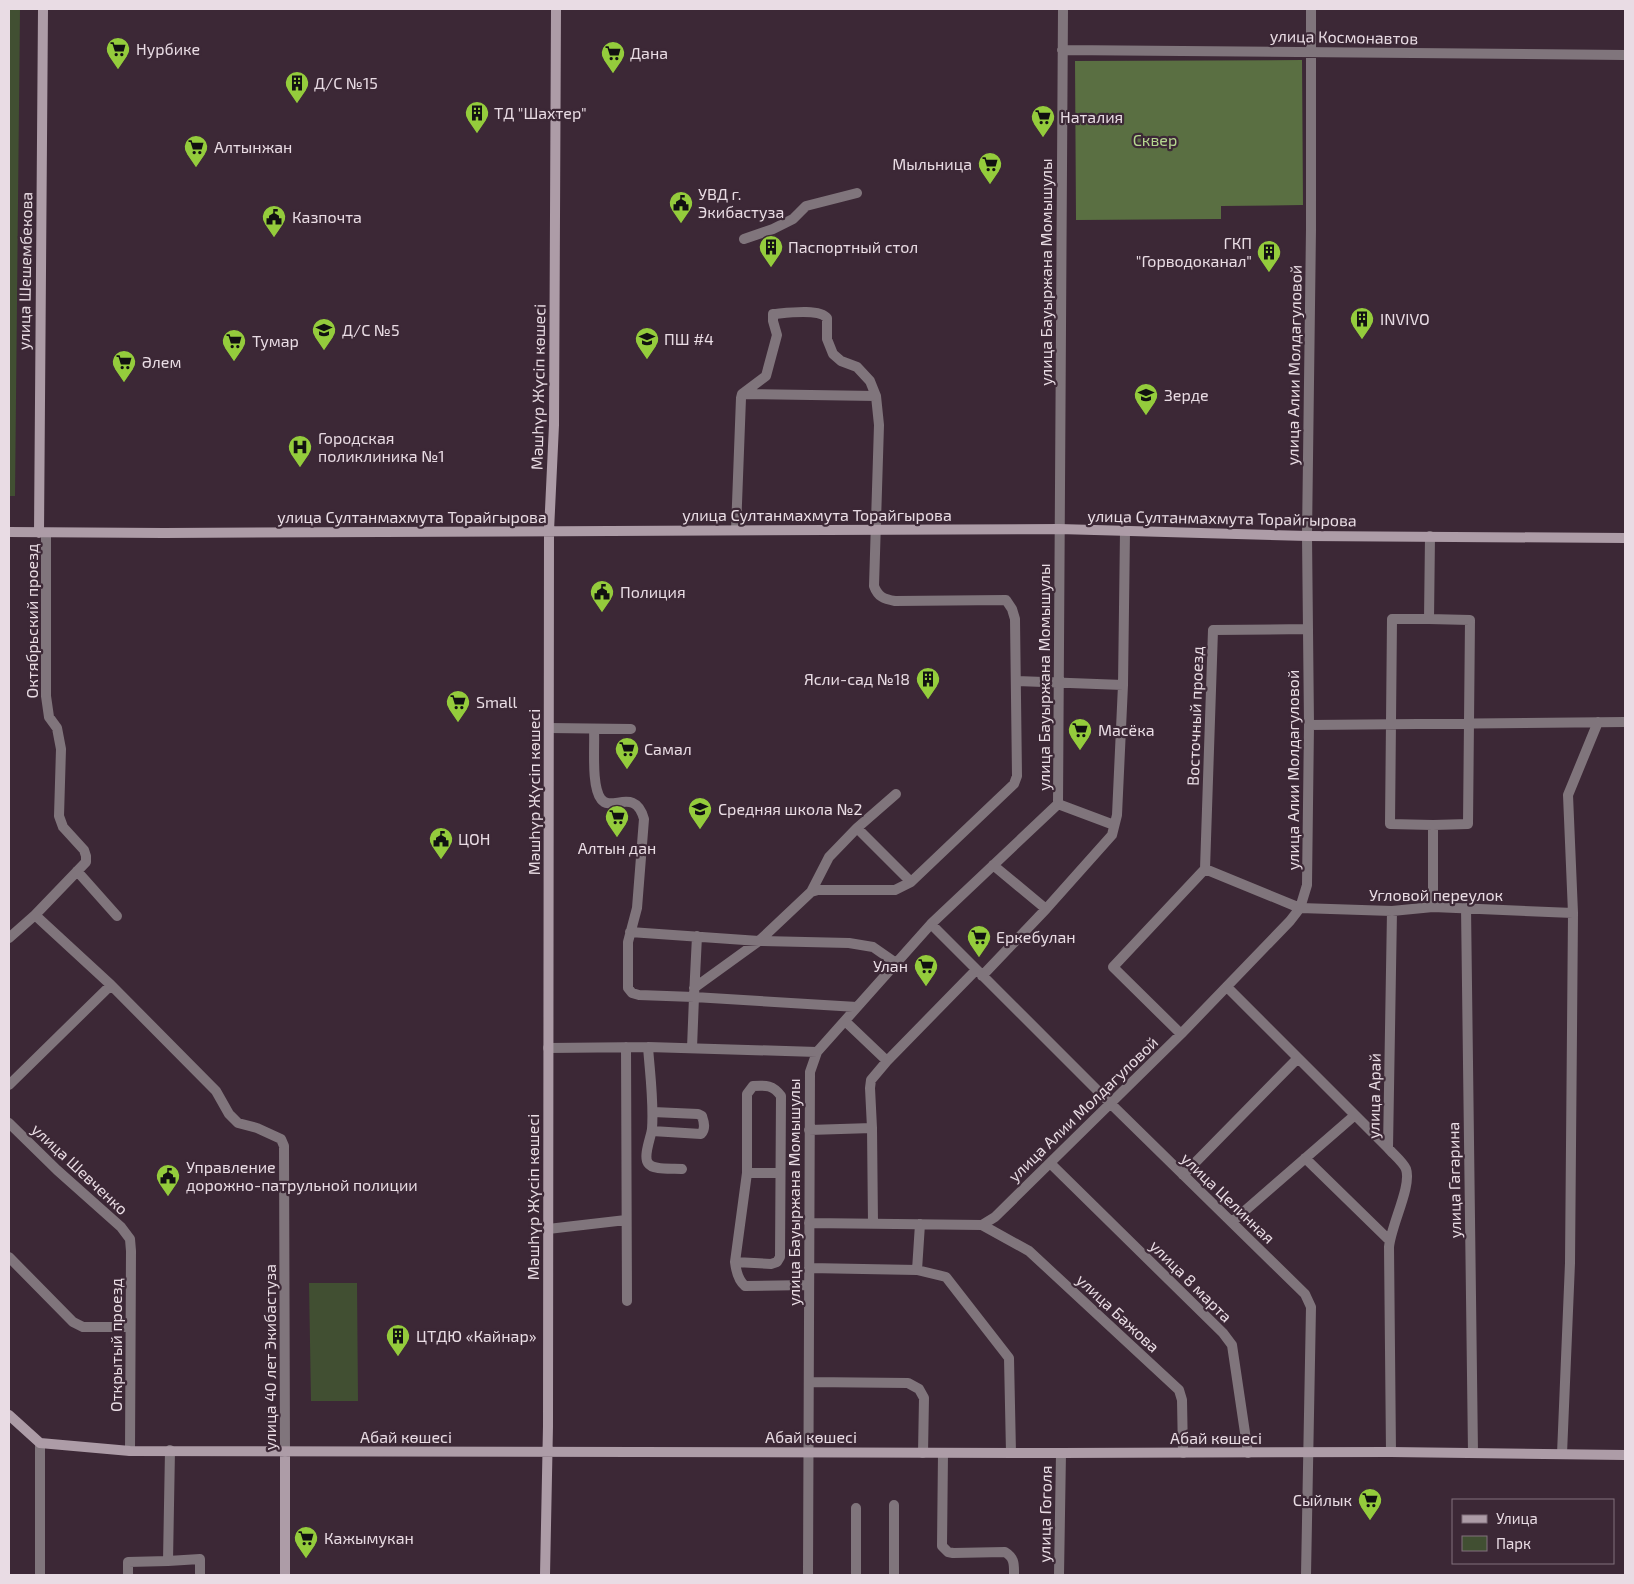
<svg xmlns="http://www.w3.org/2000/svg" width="1634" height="1584" viewBox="0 0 1634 1584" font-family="'Exo 2',sans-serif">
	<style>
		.green { fill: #414f32 }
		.forest { fill: #5a6f42 }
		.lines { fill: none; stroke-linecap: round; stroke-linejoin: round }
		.street { stroke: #80757c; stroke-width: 10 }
		.secondary { stroke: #ad9ca7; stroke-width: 10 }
		.labels { text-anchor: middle; stroke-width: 4.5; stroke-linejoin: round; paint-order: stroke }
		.street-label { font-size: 16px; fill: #e9dce4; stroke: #3c2836 }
		.poi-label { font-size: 16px; fill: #e9dce4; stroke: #3c2836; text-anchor: start }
		.park-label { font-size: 16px; fill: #b5d78f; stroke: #3c2836 }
	</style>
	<rect width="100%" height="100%" fill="#3c2836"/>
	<path class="green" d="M9,9H20L15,496H9Z
		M309,1283H357L358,1401H311Z"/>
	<path class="forest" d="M1302,60L1303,205L1221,206V219L1076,220L1075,61Z"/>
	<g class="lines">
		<path class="street" d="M1062,50L1625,55
			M744,239L773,229L793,219L806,206L857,193
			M742,394L876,396
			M1430,536L1429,619L1470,620L1468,824L1433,825V907
			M1429,619H1392L1390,824L1433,825
			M1017,681L1123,685
			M1309,725L1625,722
			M549,728L631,729
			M594,729C595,746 591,786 601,799C611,813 635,786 644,819L637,908L628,942V988L632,993L639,995L694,997L692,1048
			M1058,804L1114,825
			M857,828L911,882
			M993,865L1046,909
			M1205,869L1213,630L1308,629
			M77,871L117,916
			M811,892L829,857L857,828L896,794
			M1466,907L1473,1453
			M35,915L111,985L216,1091L229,1114L238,1123L257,1128L281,1139L284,1146L285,1452
			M931,924L1110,1103L1305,1294L1311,1307L1306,1575
			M630,932L759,941L849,943L873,947L896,963
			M697,936L694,997L857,1007
			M9,938L35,915L86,862V856L84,850L63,827L59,816L61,749L57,728L49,717L46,696V533
			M982,976L1046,909L1112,835L1117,815L1123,685L1125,531
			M1227,987L1388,1148
			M694,988L759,941L811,892L818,890H895L911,882L1014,784L1017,776L1015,619L1012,609L1006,600L895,601C884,599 878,597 874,586L879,425L876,396L870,381L857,367L841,361L833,354L827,339V318C819,308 786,313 773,314V321L777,335L766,376L742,394L741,398L736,530
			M845,1021L887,1061
			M1181,1034L1113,967L1205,869L1300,908L1392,911L1433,907L1573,913
			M626,1047L627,1301
			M648,1047C650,1074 654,1102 652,1129C651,1137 643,1156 648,1163C653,1171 673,1168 682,1169
			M548,1048L648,1047L817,1052
			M9,1085L111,985
			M9,1123L57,1170L121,1227L130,1239L131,1251L130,1451
			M809,1130L872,1128
			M652,1131L701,1134C706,1129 704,1122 702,1116L698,1114L653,1112
			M1305,1158L1389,1240
			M1050,1163L1223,1333L1232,1345L1248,1453
			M747,1173H780
			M1183,1175L1298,1058
			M1232,1222L1355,1115
			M809,1223L982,1225L995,1217L1181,1034L1290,921L1300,908L1307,885L1309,725L1307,536L1311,229V9
			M873,1224L872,1128L870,1088L871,1080L887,1061L976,970
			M920,1224L917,1270L946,1277L1009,1358L1011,1453
			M982,1225L1029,1251L1179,1390L1182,1400L1183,1453
			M548,1229L626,1220
			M9,1257L73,1322L83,1327H130
			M735,1262L771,1264L777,1262L780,1257L781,1096C773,1085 766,1085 753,1086L747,1094V1173L735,1262C736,1271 738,1280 745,1286L809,1285
			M809,1268L917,1270
			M809,1382L908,1383L919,1389L924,1398L923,1453
			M40,1443V1575
			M170,1450L168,1561L200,1559V1575
			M1391,1452L1389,1247C1391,1225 1412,1186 1406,1169C1403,1162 1393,1154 1388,1148L1392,911
			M943,1453L942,1546L948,1552L953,1553L1005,1552C1015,1558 1014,1565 1014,1575
			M1562,1454L1570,1263L1573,913L1568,795L1598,722
			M894,1505V1575
			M856,1508V1575
			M128,1575V1562L168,1561
			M808,1575L810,1072L817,1052L931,924L1058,804L1063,9
			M1059,1575L1061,1453"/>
		<path class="secondary" d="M9,532L164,533L1059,529L1307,536L1625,538
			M39,533L43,9
			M9,1415L40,1443L130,1451L1061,1453L1391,1452L1625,1455
			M285,1452V1575
			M545,1575L548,1426L549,531L554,425L556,9"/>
	</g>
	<defs>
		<g id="supermarket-pin" transform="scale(1.25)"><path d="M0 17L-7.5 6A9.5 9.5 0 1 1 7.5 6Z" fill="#94cc3c" stroke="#3c2836"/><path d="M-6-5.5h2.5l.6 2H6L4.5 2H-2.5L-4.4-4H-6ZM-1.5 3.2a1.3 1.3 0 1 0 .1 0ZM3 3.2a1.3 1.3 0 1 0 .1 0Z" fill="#111"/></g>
		<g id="building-pin" transform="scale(1.25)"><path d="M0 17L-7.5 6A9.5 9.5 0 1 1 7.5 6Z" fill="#94cc3c" stroke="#3c2836"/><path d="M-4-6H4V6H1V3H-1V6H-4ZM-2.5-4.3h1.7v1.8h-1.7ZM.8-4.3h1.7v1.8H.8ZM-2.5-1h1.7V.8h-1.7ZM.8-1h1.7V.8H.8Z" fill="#111"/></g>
		<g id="civic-pin" transform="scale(1.25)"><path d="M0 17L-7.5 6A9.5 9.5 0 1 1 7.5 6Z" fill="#94cc3c" stroke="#3c2836"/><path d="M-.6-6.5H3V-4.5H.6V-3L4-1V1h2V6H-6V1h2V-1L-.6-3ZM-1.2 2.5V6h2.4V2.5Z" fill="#111"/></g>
		<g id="school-pin" transform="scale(1.25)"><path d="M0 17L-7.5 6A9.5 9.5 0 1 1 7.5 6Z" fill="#94cc3c" stroke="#3c2836"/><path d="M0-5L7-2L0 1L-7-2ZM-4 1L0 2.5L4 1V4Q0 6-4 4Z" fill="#111"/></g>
		<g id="hospital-pin" transform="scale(1.25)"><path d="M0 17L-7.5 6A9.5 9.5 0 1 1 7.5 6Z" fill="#94cc3c" stroke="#3c2836"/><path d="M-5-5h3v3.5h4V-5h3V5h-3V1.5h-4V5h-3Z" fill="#111"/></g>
	</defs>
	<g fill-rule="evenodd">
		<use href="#supermarket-pin" x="118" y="49"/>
		<use href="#supermarket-pin" x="613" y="53"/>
		<use href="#building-pin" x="297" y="83"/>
		<use href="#building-pin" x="477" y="113"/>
		<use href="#supermarket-pin" x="1043" y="117"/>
		<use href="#supermarket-pin" x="196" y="147"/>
		<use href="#supermarket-pin" x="990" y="164"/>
		<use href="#civic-pin" x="681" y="203"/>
		<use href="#civic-pin" x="274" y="217"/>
		<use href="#building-pin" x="771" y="247"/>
		<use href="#building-pin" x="1269" y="252"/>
		<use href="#building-pin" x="1362" y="319"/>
		<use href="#school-pin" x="324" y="330"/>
		<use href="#school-pin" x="647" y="339"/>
		<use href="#supermarket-pin" x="234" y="341"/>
		<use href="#supermarket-pin" x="124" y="362"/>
		<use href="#school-pin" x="1146" y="395"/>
		<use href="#hospital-pin" x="300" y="447"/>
		<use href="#civic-pin" x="602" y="592"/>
		<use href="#building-pin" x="928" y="679"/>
		<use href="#supermarket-pin" x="458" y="702"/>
		<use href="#supermarket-pin" x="1080" y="730"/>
		<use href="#supermarket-pin" x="627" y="749"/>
		<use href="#school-pin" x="700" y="809"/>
		<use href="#supermarket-pin" x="617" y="817"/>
		<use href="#civic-pin" x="441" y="839"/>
		<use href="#supermarket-pin" x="979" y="937"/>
		<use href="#supermarket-pin" x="926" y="966"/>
		<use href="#civic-pin" x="168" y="1176"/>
		<use href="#building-pin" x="398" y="1336"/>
		<use href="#supermarket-pin" x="1370" y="1500"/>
		<use href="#supermarket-pin" x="306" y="1538"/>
	</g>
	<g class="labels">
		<g class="street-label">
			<text transform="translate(1344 37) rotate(1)" y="6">улица Космонавтов</text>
			<text transform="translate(25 271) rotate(-89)" y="6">улица Шешембекова</text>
			<text transform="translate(1046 272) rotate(-90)" y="6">улица Бауыржана Момышулы</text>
			<text transform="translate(1294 365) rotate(-89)" y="6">улица Алии Молдагуловой</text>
			<text transform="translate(538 387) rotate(-89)" y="6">Мәшһүр Жүсіп көшесі</text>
			<text x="817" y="521">улица Султанмахмута Торайгырова</text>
			<text x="412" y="523">улица Султанмахмута Торайгырова</text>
			<text transform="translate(1222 518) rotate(1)" y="6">улица Султанмахмута Торайгырова</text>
			<text transform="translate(32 621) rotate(-90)" y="6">Октябрьский проезд</text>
			<text transform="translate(1044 677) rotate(-90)" y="6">улица Бауыржана Момышулы</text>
			<text transform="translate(1195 716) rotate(-88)" y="6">Восточный проезд</text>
			<text transform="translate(1293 770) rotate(-90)" y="6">улица Алии Молдагуловой</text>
			<text transform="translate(534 792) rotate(-90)" y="6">Мәшһүр Жүсіп көшесі</text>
			<text x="1436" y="901">Угловой переулок</text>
			<text transform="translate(1374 1096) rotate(-89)" y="6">улица Арай</text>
			<text transform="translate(1083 1109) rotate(-44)" y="6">улица Алии Молдагуловой</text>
			<text transform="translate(80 1169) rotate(43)" y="6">улица Шевченко</text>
			<text transform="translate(1454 1180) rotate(-91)" y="6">улица Гагарина</text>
			<text transform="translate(794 1192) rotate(-90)" y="6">улица Бауыржана Момышулы</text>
			<text transform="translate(533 1197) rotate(-90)" y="6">Мәшһүр Жүсіп көшесі</text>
			<text transform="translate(1228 1198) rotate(44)" y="6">улица Целинная</text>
			<text transform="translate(1191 1281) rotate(45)" y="6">улица 8 марта</text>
			<text transform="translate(1118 1313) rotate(43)" y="6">улица Бажова</text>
			<text transform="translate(116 1345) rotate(-90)" y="6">Открытый проезд</text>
			<text transform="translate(270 1357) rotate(-90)" y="6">улица 40 лет Экибастуза</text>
			<text x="406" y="1443">Абай көшесі</text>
			<text x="811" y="1443">Абай көшесі</text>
			<text x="1216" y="1444">Абай көшесі</text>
			<text transform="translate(1045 1514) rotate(-89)" y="6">улица Гоголя</text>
		</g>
		<g class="poi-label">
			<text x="136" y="55">Нурбике</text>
			<text x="630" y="59">Дана</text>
			<text x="314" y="89">Д/С №15</text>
			<text x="494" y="119">ТД "Шахтер"</text>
			<text x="1060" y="123">Наталия</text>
			<text x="214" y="153">Алтынжан</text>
			<text x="972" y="170" text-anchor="end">Мыльница</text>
			<text x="698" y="200">УВД г.<tspan x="698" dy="18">Экибастуза</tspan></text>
			<text x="292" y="223">Казпочта</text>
			<text x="1252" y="249" text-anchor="end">ГКП<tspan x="1252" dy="18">"Горводоканал"</tspan></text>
			<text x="788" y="253">Паспортный стол</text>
			<text x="1380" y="325">INVIVO</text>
			<text x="342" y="336">Д/С №5</text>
			<text x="664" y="345">ПШ #4</text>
			<text x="252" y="347">Тумар</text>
			<text x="142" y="368">Әлем</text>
			<text x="1164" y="401">Зерде</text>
			<text x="318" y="444">Городская<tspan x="318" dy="18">поликлиника №1</tspan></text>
			<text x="620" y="598">Полиция</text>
			<text x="910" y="685" text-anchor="end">Ясли-сад №18</text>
			<text x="476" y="708">Small</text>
			<text x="1098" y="736">Масёка</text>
			<text x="644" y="755">Самал</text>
			<text x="718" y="815">Средняя школа №2</text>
			<text x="458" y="845">ЦОН</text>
			<text x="617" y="854" text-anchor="middle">Алтын дан</text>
			<text x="996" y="943">Еркебулан</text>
			<text x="908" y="972" text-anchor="end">Улан</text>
			<text x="186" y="1173">Управление<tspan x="186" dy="18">дорожно-патрульной полиции</tspan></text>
			<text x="416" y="1342">ЦТДЮ «Кайнар»</text>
			<text x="1352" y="1506" text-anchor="end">Сыйлык</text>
			<text x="324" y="1544">Кажымукан</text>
		</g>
		<g class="park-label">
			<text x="1155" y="146">Сквер</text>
		</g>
	</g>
	<rect width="1634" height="1584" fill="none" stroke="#e9dce4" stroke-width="20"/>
	<rect x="1452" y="1499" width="162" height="65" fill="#3c2836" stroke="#81707c"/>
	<rect x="1462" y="1515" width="25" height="8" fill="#ad9ca7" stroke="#81707c"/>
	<text x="1496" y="1524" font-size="15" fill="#e9dce4">Улица</text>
	<rect x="1462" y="1536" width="25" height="15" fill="#414f32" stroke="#81707c"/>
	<text x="1496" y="1549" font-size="15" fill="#e9dce4">Парк</text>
</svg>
